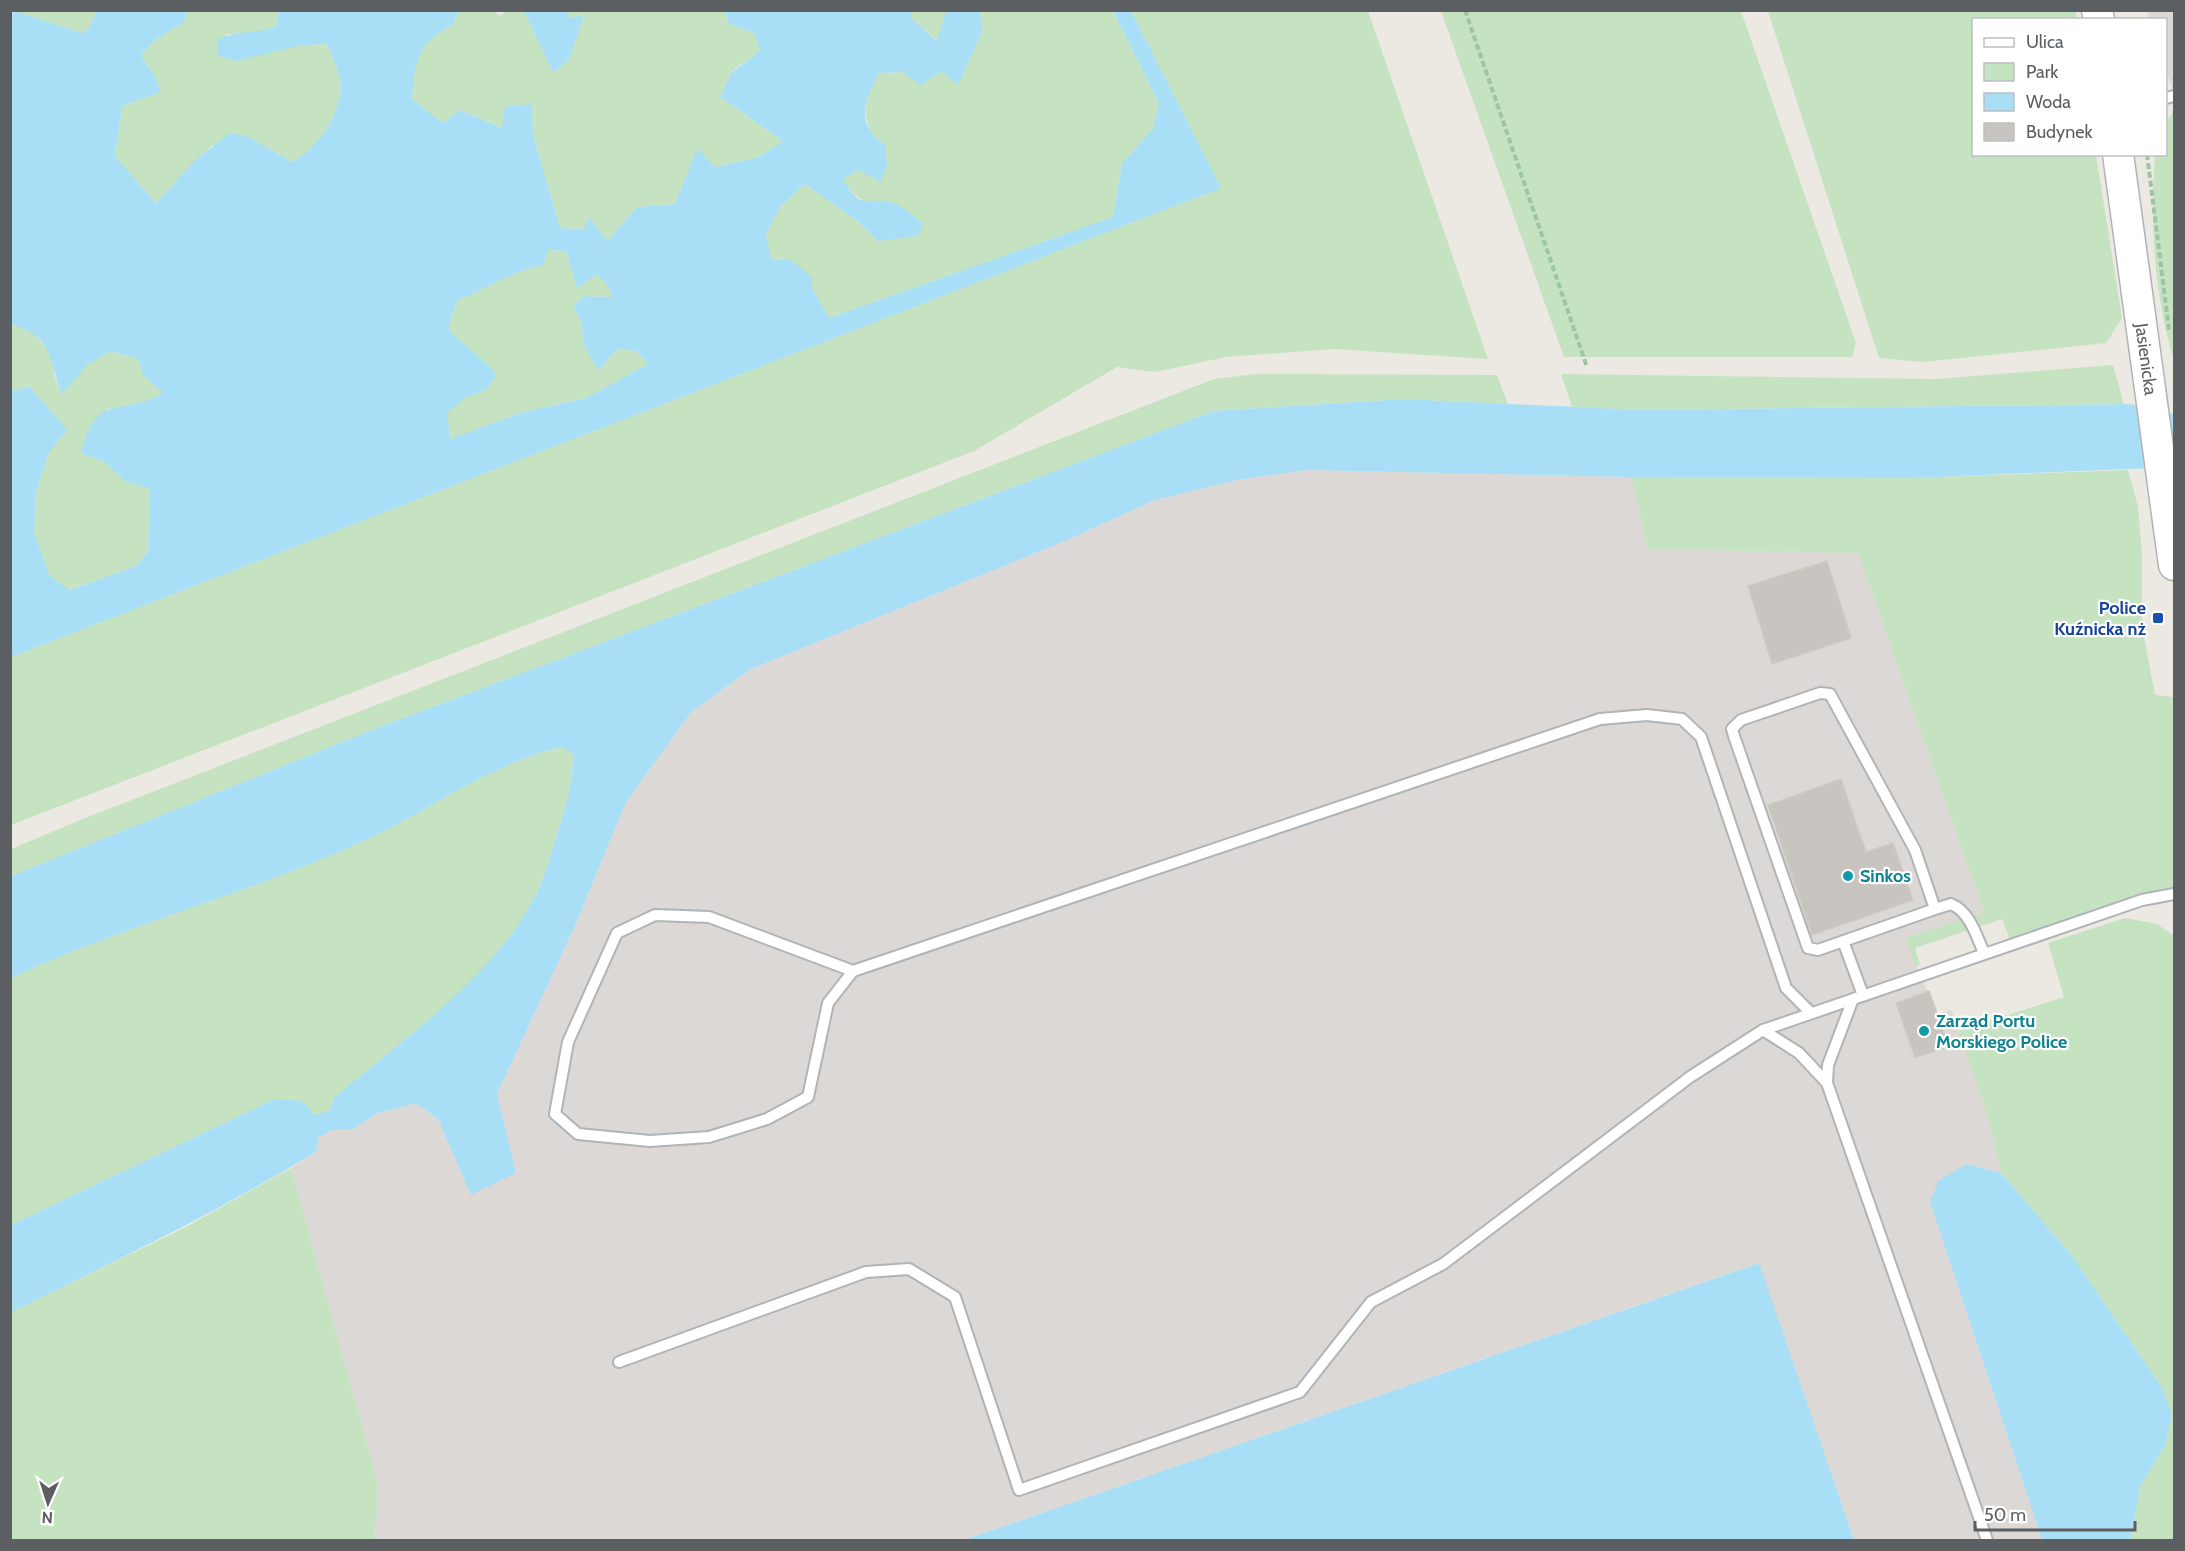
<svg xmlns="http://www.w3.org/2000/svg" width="2185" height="1551" viewBox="0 0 2185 1551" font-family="Cabin,sans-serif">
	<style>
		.industrial { fill: #dbd8d5 }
		.green { fill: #c5e2c1 }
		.water { fill: #a8dff7; fill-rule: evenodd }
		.building { fill: #c8c4c0; stroke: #d0cac2; stroke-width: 1.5 }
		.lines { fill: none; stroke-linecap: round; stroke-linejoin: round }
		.lane-casing { stroke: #b0b4b7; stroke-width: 14 }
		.secondary-casing { stroke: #afb3b7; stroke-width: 33 }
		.path { stroke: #9cc5a2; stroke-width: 4; stroke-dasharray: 6 3; stroke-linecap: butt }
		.lane { stroke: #fff; stroke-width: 10 }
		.secondary { stroke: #fff; stroke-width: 30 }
		.transit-dot { fill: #1a4fb4; stroke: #fff; stroke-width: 2 }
		.culture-dot { fill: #0f9aa8; stroke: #fff; stroke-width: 2 }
		.labels { text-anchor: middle; stroke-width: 4.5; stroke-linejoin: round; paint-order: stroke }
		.street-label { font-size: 18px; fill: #5b5f62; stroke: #fff }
		.transit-label { font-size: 18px; font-weight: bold; fill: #164399; stroke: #fff; text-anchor: end }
		.culture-label { font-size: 18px; font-weight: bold; fill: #0d838f; stroke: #fff; text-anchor: start }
	</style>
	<rect width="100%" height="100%" fill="#ece9e3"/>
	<path class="industrial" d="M2147,11H2174V96L2166,68V20L2150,19Z
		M1307,470L1631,477L1648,549L1858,553L1984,912L1905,938L1937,1014L1951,1010L1987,1114L2001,1173L1967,1164L1930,1202L2042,1540H1854L1758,1263L964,1540H375L378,1484L291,1168L316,1152L319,1137L332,1129H353L376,1114L415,1103L438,1119L471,1194L516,1173L497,1094L574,928L626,802L692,711L751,669L1065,541L1155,500L1237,480Z"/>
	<path class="green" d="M11,10L97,11L89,27L82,33Z
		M187,11H279L276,26L262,33L226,34L218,55L236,60L302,45L327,44C331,54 336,64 339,75C347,106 319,149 292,162L272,150L212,145L156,203L115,156L122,106L160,92L155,77L141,56L155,40L184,22Z
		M459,11H492L501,16L505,11H524L553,73L569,60L583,16L569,18L566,11H725L728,23L755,34L760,51L731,72L720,97L783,141L759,157L715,167L697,150L675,204L637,207L607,241L589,218L585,229L560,228L533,135L532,104L503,128L460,110L443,123L412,99C415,64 415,41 452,26Z
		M911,11H946L938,41L911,18Z
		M980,11H1113L1159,103L1153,129L1122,163L1113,217L829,318L812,288L791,260L771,259L766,234L780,207L805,184L860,223L877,241L892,202C863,202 859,204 843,179L859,170L872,136C861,107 866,100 879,73L941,71L958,85L982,32Z
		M1131,11H1368L1488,359L1334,349L1226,357L1155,372L1117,367L974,451L11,825V657L1221,188Z
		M1441,11H1741L1856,343L1852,357H1564Z
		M1768,11H2076L2077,19L1974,20V154L2096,155L2122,318L2106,343L1923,362L1879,358Z
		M2174,110V360C2154,295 2150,223 2155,155L2166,154V123Z
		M548,250L566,251L577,288L596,274L608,285L612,297L585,296L573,306L582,323L583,343L598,370L617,349L637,351L648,364L586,398L520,413L450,439L446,413L463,399L487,389L449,331L451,316L458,300C487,288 512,271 542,265Z
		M11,324L31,330L52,355L54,374L61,393L87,365L110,351L139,359L143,375L164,393L134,406L107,409L81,453L105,462L125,481L150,489L148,552L136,566L69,590L49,575L34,532L36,492L49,452L30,387L11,390Z
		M2113,365L2124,404L1639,410L1572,407L1561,374L1936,379Z
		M1256,374L1497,375L1508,404L1404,399L1214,411L377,728L11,876V849L83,819L1214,379Z
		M2128,470L2138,507L2142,556V627L2155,695L2174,697V894L2012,944L2002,919L1915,948L1920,965L1915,966L1905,938L1984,912L1858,553L1648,549L1631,477L1911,478Z
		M562,747L573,753C573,782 566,807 557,834C551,855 544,878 534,898C492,980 402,1039 334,1098L330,1110L314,1115L275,1099L11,1225V978C128,923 257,892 374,836C436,806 494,762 562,747Z
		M2125,918L2157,924L2174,936V1540H2130L2140,1487L2165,1445L2172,1416L2161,1386L2072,1256L2001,1173L1987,1114L1958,1031L2064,997L2048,943Z
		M291,1168L378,1484L375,1540H11V1312L184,1228Z"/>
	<path class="water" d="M97,11H187L184,22L155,40L141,56L155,77L161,92L122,106L115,156L156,203L195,160L230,133L247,136L292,162C319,149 347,106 339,75C336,65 331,54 327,44L302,45L236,61L217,55V40C235,29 257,35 276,26L279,11H459L452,26C416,41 415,64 412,99L443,123L460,110L502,128L505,106L532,104L533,135L560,228L584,229L589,217L607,241L637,207L675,204L697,149L715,167L759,157L783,141L720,97L731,73L760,51L755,34L728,23L725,11H911V18L937,41L946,11H980L982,32L958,85L941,71L921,85L902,72L879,73C865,101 854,123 885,145L887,165L880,182L859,170L843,179C862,211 861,197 890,202C901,204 914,217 923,223L918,236L877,241L860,223L805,184L780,207L766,234L771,259L791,260L812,277V288L829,318L1113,217L1122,163L1153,129L1159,103L1113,11H1131L1221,188L11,657V390L30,387L67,430L49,452L36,492L34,532L49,575L70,590L136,566L148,552L150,489L125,481L105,462L81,453C97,390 119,418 163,393L143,375L139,359L110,351L87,365L62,394C48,358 54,337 11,324V13L18,12L82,33L89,27ZM548,250L566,251L577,288L596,274L608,285L612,297L585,296L573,306L582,323L583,343L598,370L617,349L637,351L648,364L586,398L520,413L450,439L447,413L463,399L487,389L497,373L449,331L451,316L458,300C486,288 513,271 543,265Z
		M524,11H566L569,18L584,15L569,60L553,73Z
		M1404,399L1639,410L2130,404L2174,414V467L1911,478L1631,477L1307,470L1237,480L1155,500L1065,541L751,669L692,711L626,802L574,928L497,1094L516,1173L471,1195L438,1119L415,1103L376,1114L353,1129L332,1130L319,1137L316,1152C217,1212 114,1262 11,1312V1225L275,1099L303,1101L314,1115L330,1110L334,1098C402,1039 491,980 534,898C544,879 551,855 557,834C566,807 573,782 573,754L562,747C494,762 436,806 374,836C257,892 128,923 11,978V876L377,728L1214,411Z
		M1967,1164L2001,1173L2072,1256L2161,1386L2172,1415L2165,1445L2140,1487L2130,1540H2042L1930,1202L1939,1180Z
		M1759,1263L1854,1540H964Z"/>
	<path class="building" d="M1827,561L1851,638L1772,664L1748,586Z
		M1841,779L1866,852L1893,843L1913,900L1812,935L1768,805Z
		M1929,991L1949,1046L1915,1058L1896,1003Z"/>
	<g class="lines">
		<g class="lane-casing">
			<path id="lane" d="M2166,98L2174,96
				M1935,909L1915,850L1830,694L1820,693L1741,720L1732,729L1734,736L1808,948L1818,950L1935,909L1951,904C1970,912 1976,935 1984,953
				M1843,941L1863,995
				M853,971L709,917L655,915L617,933L568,1042L555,1114L578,1134L650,1141L709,1137L767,1119L808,1097L828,1003L853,971L1600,719L1647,715L1682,719L1701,737L1786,988L1811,1013
				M1853,999L1828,1065L1827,1083L1987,1540
				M1763,1030L1799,1053L1827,1083
				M619,1362L866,1272L909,1269L955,1297L1019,1490L1300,1392L1371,1302L1443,1264L1690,1077L1763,1030L2142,900L2174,894"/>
		</g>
		<g class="secondary-casing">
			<g id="secondary">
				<path d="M2097,10L2099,20"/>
				<path id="s1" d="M2118,154L2174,565"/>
			</g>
		</g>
		<path class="path" d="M1465,10L1587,367
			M2147,154L2169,330"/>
		<use href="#lane" class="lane"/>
		<use href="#secondary" class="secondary"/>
	</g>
	<rect class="transit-dot" x="2152" y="612" width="12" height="12" rx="3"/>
	<g class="culture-dot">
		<circle cx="1848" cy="876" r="6"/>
		<circle cx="1924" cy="1031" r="6"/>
	</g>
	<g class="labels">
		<g class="street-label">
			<text dy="6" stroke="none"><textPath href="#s1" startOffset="207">Jasienicka</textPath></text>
		</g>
		<g class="transit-label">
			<text x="2146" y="614">Police<tspan x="2146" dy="21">Kuźnicka nż</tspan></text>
		</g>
		<g class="culture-label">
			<text x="1860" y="882">Sinkos</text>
			<text x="1936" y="1027">Zarząd Portu<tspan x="1936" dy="21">Morskiego Police</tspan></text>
		</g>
	</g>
	<rect width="2185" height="1551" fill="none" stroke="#5b5f62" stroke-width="24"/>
	<rect x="1972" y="18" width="195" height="138" fill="#ffffff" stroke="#bdbfc0" stroke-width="1.5"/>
	<rect x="1984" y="38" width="30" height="9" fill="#ffffff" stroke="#bdbfc0" stroke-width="1.5"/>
	<text x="2026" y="48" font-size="18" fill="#5b5f62">Ulica</text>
	<rect x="1984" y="63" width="30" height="18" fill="#c5e2c1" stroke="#bdbfc0" stroke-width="1.5"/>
	<text x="2026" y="78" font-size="18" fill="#5b5f62">Park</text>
	<rect x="1984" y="93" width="30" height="18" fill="#a8dff7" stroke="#bdbfc0" stroke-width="1.5"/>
	<text x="2026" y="108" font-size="18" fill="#5b5f62">Woda</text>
	<rect x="1984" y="123" width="30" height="18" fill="#c8c4c0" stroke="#bdbfc0" stroke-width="1.5"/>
	<text x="2026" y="138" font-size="18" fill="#5b5f62">Budynek</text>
	<g transform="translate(48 1503) rotate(183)" stroke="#ffffff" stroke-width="4.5" paint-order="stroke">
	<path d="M0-4.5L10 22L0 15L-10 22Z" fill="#5b5f62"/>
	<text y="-9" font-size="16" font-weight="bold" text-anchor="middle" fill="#5b5f62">N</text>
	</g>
	<path d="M1975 1521v9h160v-9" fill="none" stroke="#5b5f62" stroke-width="3"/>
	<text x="1984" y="1521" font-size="18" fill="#5b5f62" stroke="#ffffff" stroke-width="4.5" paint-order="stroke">50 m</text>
</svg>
